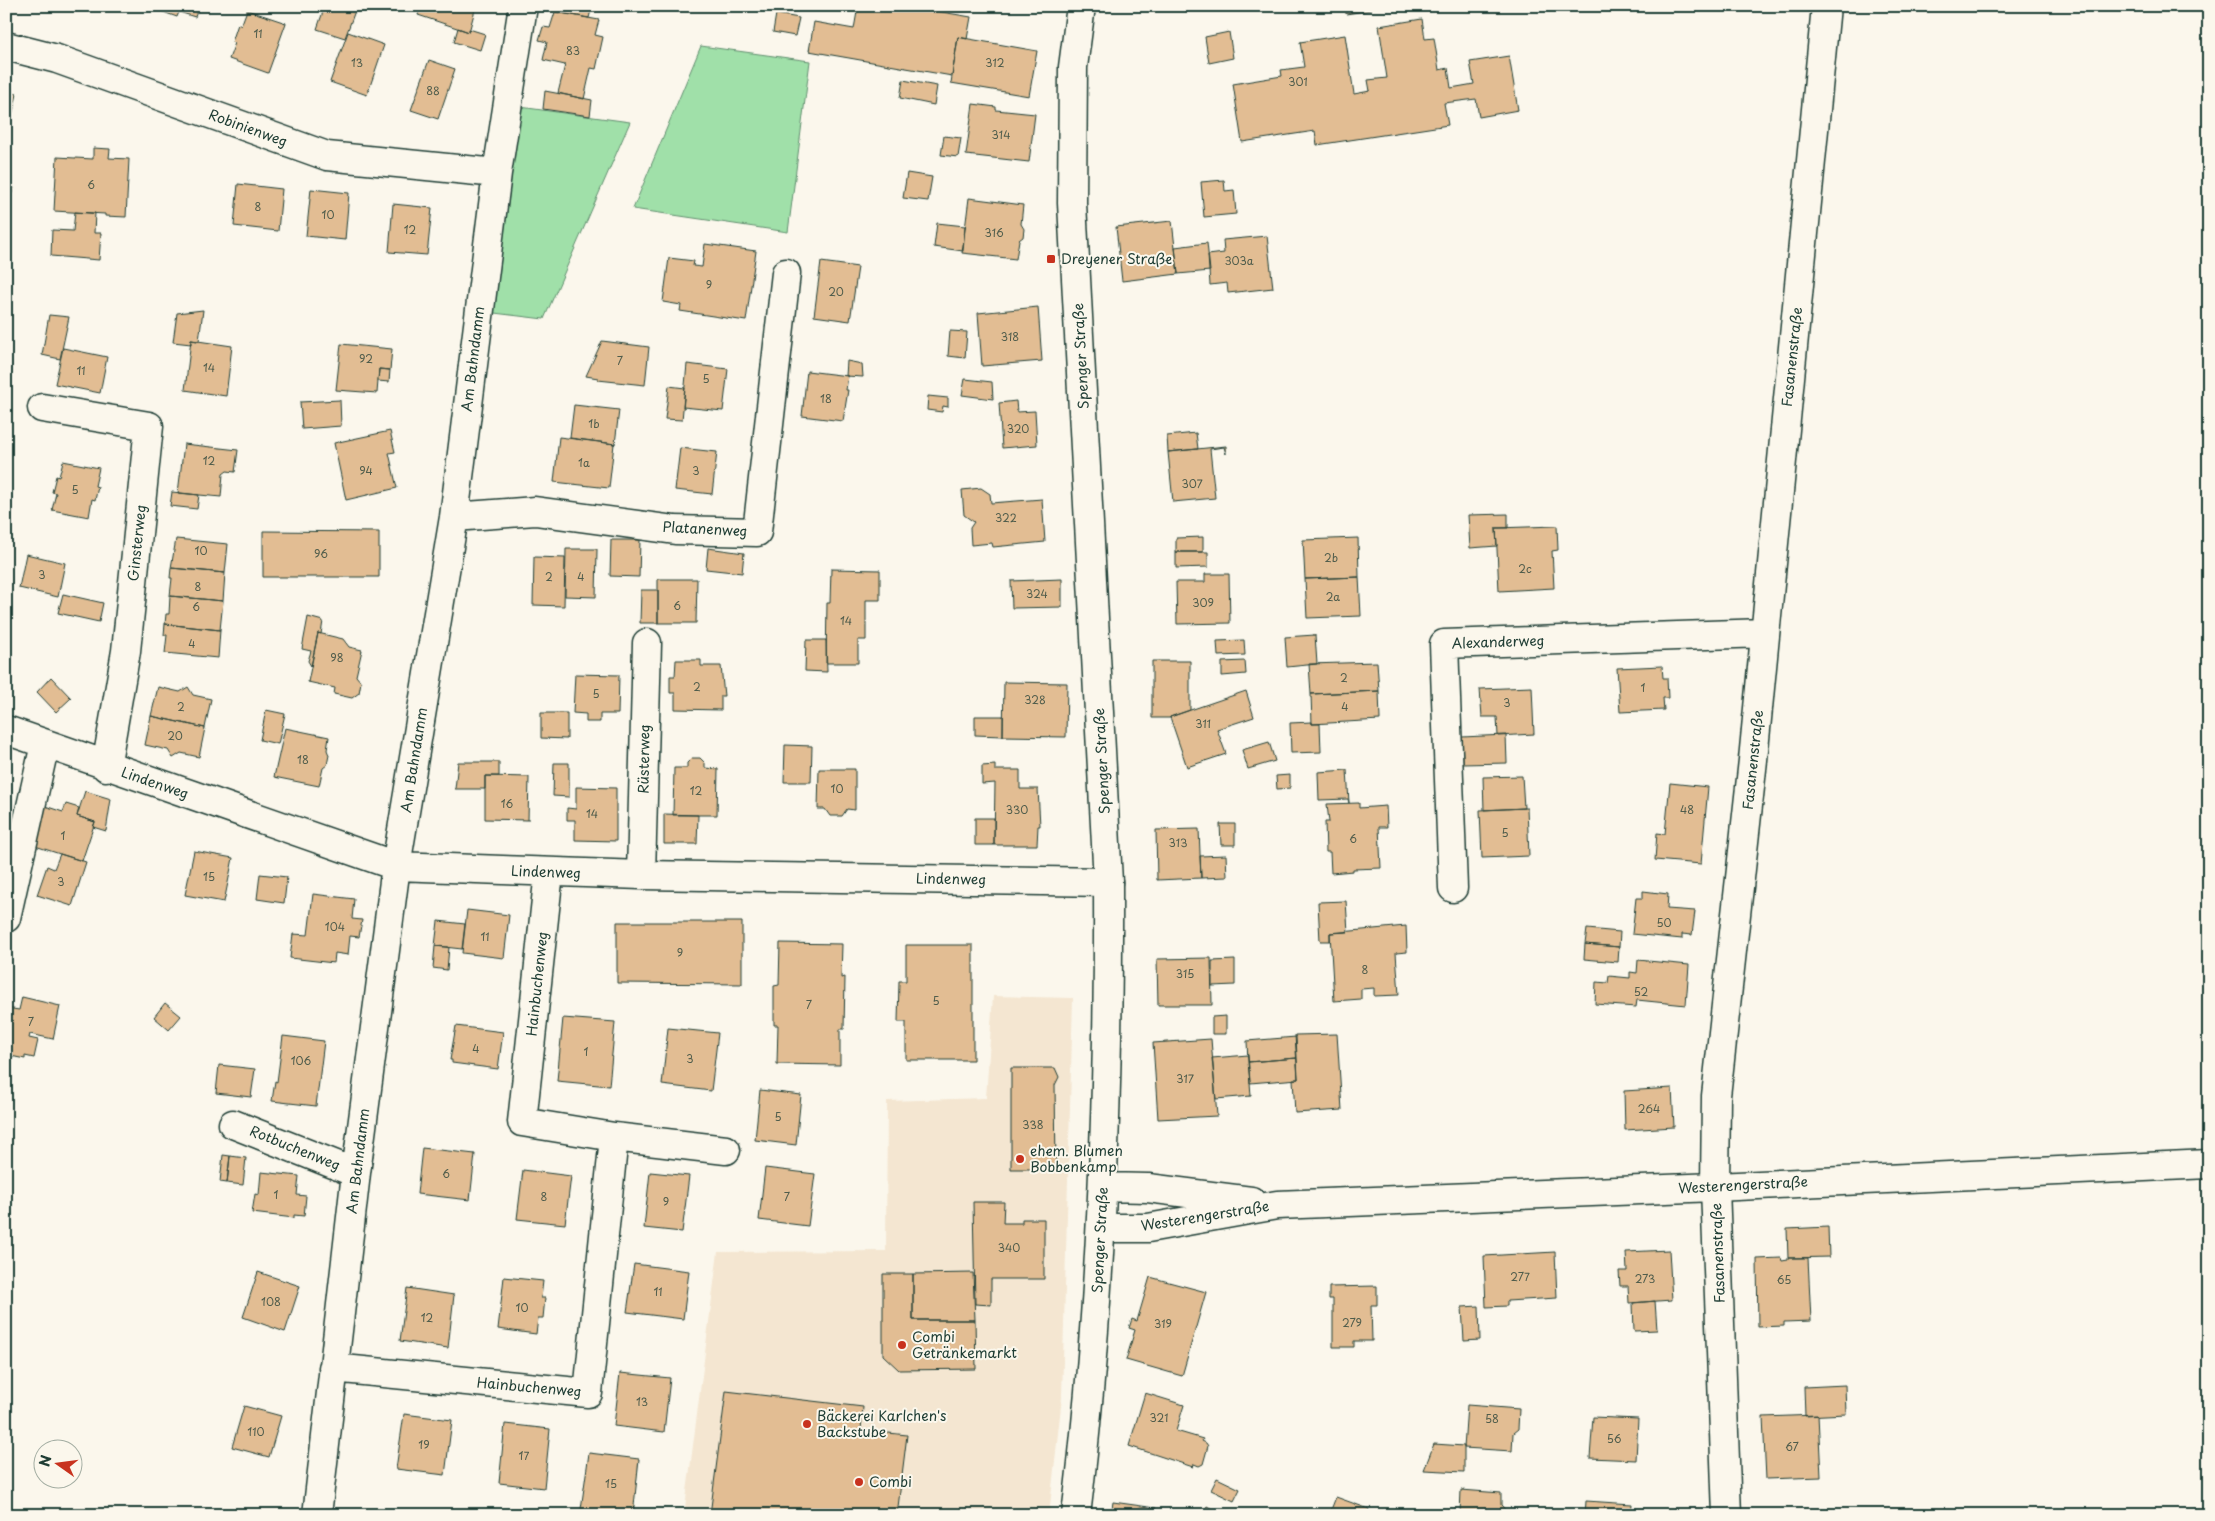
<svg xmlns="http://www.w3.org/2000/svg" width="2215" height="1521" viewBox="0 0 2215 1521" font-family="'Playpen Sans',sans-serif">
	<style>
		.built { fill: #f4e6d1 }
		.green { fill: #a0e0a9; stroke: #608e6e }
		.building { fill: #e2bd93; stroke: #1f3d34 }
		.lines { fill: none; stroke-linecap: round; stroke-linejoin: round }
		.street-casing { stroke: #1f3d34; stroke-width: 31 }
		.secondary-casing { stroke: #1f3d34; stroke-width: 31 }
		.street { stroke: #fbf7ec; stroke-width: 28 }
		.secondary { stroke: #fbf7ec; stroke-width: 28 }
		.poi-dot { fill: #c8321e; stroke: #fbf7ec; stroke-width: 2 }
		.labels { text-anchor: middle; stroke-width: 4; stroke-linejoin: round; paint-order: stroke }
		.number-label { font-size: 11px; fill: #505d4c }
		.street-label { font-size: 14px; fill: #1f3d34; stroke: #fbf7ec }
		.poi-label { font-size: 14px; fill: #1f3d34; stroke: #fbf7ec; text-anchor: start }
	</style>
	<rect width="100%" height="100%" fill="#fbf7ec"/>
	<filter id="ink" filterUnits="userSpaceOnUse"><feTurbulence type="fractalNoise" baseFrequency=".02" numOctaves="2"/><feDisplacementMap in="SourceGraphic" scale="10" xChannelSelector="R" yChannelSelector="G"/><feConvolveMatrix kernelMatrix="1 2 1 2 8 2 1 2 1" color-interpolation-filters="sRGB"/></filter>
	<g filter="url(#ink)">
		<path class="built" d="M993,996L1073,998L1062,1397L1049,1515H684L718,1252L886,1251L887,1101L986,1098Z"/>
		<path class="green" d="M701,46L810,61L788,232L633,209Z
			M520,107L630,122L544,319L494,313Z"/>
		<path class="building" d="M155,6H199L195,17L179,12L177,17L155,9Z
			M325,6H349L356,8L345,38L317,29Z
			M421,6H476L469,32L418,15Z
			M558,6H592L589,18L556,12Z
			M858,6H907L971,17L967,39L958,37L952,76L809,51L814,22L854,29Z
			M1346,6H1371V10L1346,14Z
			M247,10L286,23L268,73L229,59L235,43L232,42L238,24L241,26Z
			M555,12L599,20L595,35L603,37L596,69L591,68L584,99L558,93L565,65L543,60L547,42L539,40L543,27L550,28Z
			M776,14L799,18L795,36L773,32Z
			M1422,19L1425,39L1434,38L1439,70L1448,68L1451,88L1474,84L1470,62L1509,56L1518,110L1479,117L1476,99L1444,103L1448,125L1317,145L1315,131L1242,142L1233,84L1282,76L1281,70L1304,67L1300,42L1345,35L1354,94L1370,91L1368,80L1387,78L1379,26Z
			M458,28L469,32V29L485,34L480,50L454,42Z
			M348,32L384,45L367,95L330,82Z
			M1229,32L1233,58L1209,63L1205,37Z
			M958,37L1037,51L1029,96L951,83Z
			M429,60L455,69L438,119L411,110Z
			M903,80L937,86L934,105L900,98Z
			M6,91L17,94L7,138H6Z
			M545,91L592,100L590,116L543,109Z
			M973,104L996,107V110L1035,114L1029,162L966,155Z
			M944,136L961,138L958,157L941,155Z
			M93,148L110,149L109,158L129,159L126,217L105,216V214L54,211L57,157L93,159Z
			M907,173L932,177L928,201L903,198Z
			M1224,180L1225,191L1234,190L1236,214L1204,217L1201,182Z
			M238,184L282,189L278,231L234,226Z
			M6,185L14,188L6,208Z
			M311,189L349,193L345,240L306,236Z
			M969,198L1023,205L1021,224L1024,229L1023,237L1019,240L1016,259L962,253Z
			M393,204L432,208L427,255L389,252Z
			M75,212L95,213L94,233H101L99,260L51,256L52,230L73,231Z
			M1172,221L1178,274L1122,281L1116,227Z
			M937,223L965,226L963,251L934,247Z
			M1267,236L1273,288L1228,293L1227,283L1210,285L1208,255L1224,253L1223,240Z
			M1207,243L1210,271L1178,274L1175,247Z
			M705,244L756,251L746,321L680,311L681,305L663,302L669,258L694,261L693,266L702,267Z
			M821,262L858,267L850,321L814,316Z
			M1038,307L1042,361L982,366L978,313Z
			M203,310L199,341L191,340V344L173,342L177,313Z
			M49,315L69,317L60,359L42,355Z
			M950,331L967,332L965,358L948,356Z
			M191,340L232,346L226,396L185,390Z
			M602,341L649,347L645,385L598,380V378L586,376Z
			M341,344L392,349L390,370L379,369L377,393L336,390Z
			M63,348L107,357L100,393L55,384Z
			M847,361L862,364L863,377L846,376Z
			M687,364L728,369L723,411L683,407Z
			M379,369L390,370L389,382L378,381Z
			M807,371L848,376L846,390H848L843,421L802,416Z
			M965,379L992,382L993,399L962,395Z
			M669,386L685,388L682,420L665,419Z
			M928,396L948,398V407L943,406L942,412L927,410Z
			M340,400L341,426L302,429L300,402Z
			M1016,401L1017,412L1035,411L1037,445L1002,448L999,403Z
			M574,405L619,410L615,444L570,438Z
			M390,431L395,452L389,453L397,488L346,500L334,443Z
			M1196,433L1198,449L1168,452L1167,436Z
			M559,437L615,444H614L609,488L554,482Z
			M184,444L238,450L235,472L227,471L223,474L221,497L178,493Z
			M1226,446V454L1224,447L1210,449L1215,498L1173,502L1168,452Z
			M680,448L717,452L712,494L675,490Z
			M63,461L99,468L95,486L98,487L95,500L92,499L89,517L52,510L56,493L52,492L56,476L59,477Z
			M981,488L990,494L991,503L1042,499L1045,542L993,547L992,543L971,545L970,528L974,522L964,515L962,490Z
			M172,492L199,495L197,509L170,506Z
			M1508,514V528H1496L1497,546L1470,548L1468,515Z
			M1557,526L1558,550L1552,551L1554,588L1499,591L1496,528Z
			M263,531L379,532V577H263Z
			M1203,537V552H1176V538Z
			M1358,538L1359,577L1305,579L1303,540Z
			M176,539L228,544L225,573L171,568Z
			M611,540H640L639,577L610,576Z
			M708,548L744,553L742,573L706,569Z
			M566,549H597L596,597L565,596Z
			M1176,552H1208V567L1176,568Z
			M26,554L65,563L58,597L19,588Z
			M534,557L565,558L564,606L533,605Z
			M171,568L225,573L223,601L170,596L172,578H170Z
			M831,569L880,570V600H866V640H858V663H826L827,603H830Z
			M1205,574H1229L1230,623L1177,624L1176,582H1205Z
			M1359,577L1361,616L1307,618L1305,579Z
			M658,579H697L696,623H658Z
			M1062,579V607L1012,608L1011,581Z
			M641,590H658V623H640Z
			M63,594L103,603L99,622L58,613Z
			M170,596L223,601L220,630L165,624L166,614H169Z
			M308,617L323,621L321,634L318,633L311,666L308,661L311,651L302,649Z
			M165,624L220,630L218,658L165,653L167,635H164Z
			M318,633L343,639L349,647L362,650L356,676L361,682L359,693L352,698L334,694L335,688L308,682Z
			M1315,635L1317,664L1287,667L1285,637Z
			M806,640H826L827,672L805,671Z
			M1244,640L1245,655L1218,656L1217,641Z
			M676,660H701V666H721L724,696H721V710L675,709V693H670V676H675Z
			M1152,661H1190V710L1170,717V718H1152Z
			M1245,661L1246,674L1222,676V662Z
			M1377,662L1379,691L1311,694L1309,664Z
			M1662,666L1663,678H1667L1668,698H1663L1664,710L1620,712L1617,668Z
			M575,674L619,675L618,714H600V722H586V714L573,713Z
			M51,677L71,698L56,712L37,692Z
			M1004,682L1067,683L1066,737L1003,736Z
			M158,687L180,692L188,687L193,695L211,699L205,728L151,716Z
			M1532,687L1534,734L1498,736L1497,717H1482L1480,689Z
			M1246,691L1254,717L1217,729L1226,754L1187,767L1170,717Z
			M1379,691L1380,720L1312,724L1311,694Z
			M266,710L285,714L278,744L260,740Z
			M541,713H567V739L541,738Z
			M151,716L205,728L199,757L181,753L173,758L168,750L145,745Z
			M975,716H1003V736L975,735Z
			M1312,722V724H1320L1321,752L1291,753L1290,723Z
			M285,728L329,737L327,750L329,755L327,765L323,768L319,786L274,777Z
			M1506,735L1507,763L1463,764L1462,737Z
			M1269,742L1275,761L1248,769L1242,750Z
			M785,745L812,746L811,782H784Z
			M692,758H700L705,763V768L718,769L717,815H673L674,768H687V763Z
			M458,762H499V776H485V789H455Z
			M554,763H569V797L553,796Z
			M995,765V770H1020V789H1038L1040,826H1038L1037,845H994L995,783L982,784V766Z
			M819,769H855V810L847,809L842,816H830L825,809H818Z
			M1347,770L1349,803L1348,799L1319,800L1318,772Z
			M1290,775V788L1277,789L1276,776Z
			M485,776L529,777L528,820L485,819Z
			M1522,776L1524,808L1484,810L1483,777Z
			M1670,783L1708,787L1701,864L1655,860L1657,833L1665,834Z
			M576,787L616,788V841L575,840V820H567V808L576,809Z
			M85,791L111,799L106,831L93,827L95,822L77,816Z
			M1359,803V808L1386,806L1387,827H1379L1381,868L1353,869V871L1331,873L1330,852H1326L1325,822H1329L1327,804Z
			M66,804L79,808L77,816L95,822L82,861L32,845L45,806L63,812Z
			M1527,808L1529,856L1482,858L1480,810Z
			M664,814L698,815L697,844H664Z
			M975,818H994V845H975Z
			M1220,824H1235V845H1221Z
			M1199,829L1201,878L1157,880L1156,830Z
			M194,851L233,858L224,902L185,895Z
			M60,854L86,862L72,906L37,895L47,866L54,869Z
			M1226,855L1227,877L1201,878L1200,856Z
			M260,874L287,877L284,903L257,899Z
			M1643,891L1668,894L1667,909L1695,911L1692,935L1682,934V939L1632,934L1636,898H1643Z
			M313,894L354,899L352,919L362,920L359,937L350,936L348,955L335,953L334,963L290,958L293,934L308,935Z
			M1346,901L1348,932L1330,933V941H1320L1318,902Z
			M467,910L509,915L504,958L462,953Z
			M438,921L465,924L462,949L435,946Z
			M617,922H742V984L617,983Z
			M1406,926L1407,952L1396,953L1399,995L1374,996V988L1361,989V999L1334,1001L1330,933Z
			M1587,929L1620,932L1619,947L1585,944Z
			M780,943L842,944L841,978L845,977L844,1029H840V1065L777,1064L778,1025H774V986L779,985Z
			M1585,944L1619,947L1618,962L1584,959Z
			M906,945H973V1060H906V1022H898L899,981H906Z
			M435,946L449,947L447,970L433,968Z
			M1211,958L1212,1005H1158L1157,959Z
			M1235,960V985L1212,986V961Z
			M1638,960L1689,965L1686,1005L1637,1000L1636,1007L1595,1004L1596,982L1608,983L1609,976L1630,978V972L1637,973Z
			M22,997L60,1006L53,1039L30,1034L29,1038L38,1040L34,1058L25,1056V1059L6,1055V1008L19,1010Z
			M165,1003L181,1016L169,1030L154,1017Z
			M1226,1016V1034H1212V1017Z
			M563,1018L615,1022L609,1086L557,1081Z
			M456,1026L503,1032L498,1069L452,1063V1060H450Z
			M668,1028L718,1033L711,1091L662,1085Z
			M1337,1034L1342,1110L1295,1113L1293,1079H1298L1295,1035Z
			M283,1036L324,1041L316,1106L272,1101L275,1081L277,1082Z
			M1296,1037L1297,1058L1248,1062L1247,1041Z
			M1211,1039L1217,1116L1158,1119L1153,1043Z
			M1248,1055L1251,1096L1216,1099L1212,1058Z
			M1297,1058L1298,1079L1250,1083L1248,1062Z
			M219,1065L255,1069L251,1097L216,1093Z
			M1011,1068H1055L1059,1077L1055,1085L1056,1169H1011Z
			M1672,1088L1674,1127L1625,1130L1624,1091Z
			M760,1090L801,1095L796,1145L755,1140Z
			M422,1148L475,1154L470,1200L417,1194Z
			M223,1155L230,1156L227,1183L220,1182Z
			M230,1156L246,1158L243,1185L227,1183Z
			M765,1168L815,1174L808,1226L759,1220Z
			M523,1170L571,1176L565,1224L517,1219Z
			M261,1172L299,1176L297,1195L306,1196L304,1216L294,1215V1218L252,1213L255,1194L259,1195Z
			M650,1172L689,1176L682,1232L644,1228Z
			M973,1202H1004L1003,1223H1022V1219H1044V1279H991V1305L975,1304Z
			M1828,1227L1829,1257L1788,1258L1787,1229Z
			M1669,1250L1672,1300L1629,1303L1628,1286H1620L1619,1271H1627L1626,1252Z
			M1555,1252L1557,1298L1507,1301V1306L1486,1307L1484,1256Z
			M1781,1258L1782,1261L1788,1260V1258H1808L1811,1321L1784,1322V1326L1758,1327L1757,1259Z
			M634,1264L689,1271L683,1319L627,1312Z
			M258,1272L300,1286L285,1332L243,1317Z
			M973,1273L975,1320H913V1274Z
			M883,1274H913V1320H975L976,1369L899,1370L883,1355Z
			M504,1277L543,1281L541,1298H545L543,1318H538L536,1334L498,1329Z
			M1150,1277L1206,1292L1182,1376L1126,1360L1135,1330L1129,1328L1132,1319L1137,1321Z
			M1377,1286V1305H1371L1372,1341H1354V1347H1333V1299H1329V1287Z
			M407,1288L454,1295L448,1348L400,1341Z
			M1655,1301L1657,1330L1634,1331L1633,1303Z
			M1479,1306L1480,1340L1464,1341L1462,1307Z
			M620,1373L670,1378L664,1432L614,1426Z
			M1845,1385L1846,1414L1805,1416L1804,1387Z
			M726,1391L863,1407L861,1430L907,1435L897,1515H710Z
			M1145,1393L1184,1405L1176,1431L1203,1439L1202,1441L1206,1443L1208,1446L1203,1464L1199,1466L1194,1464L1193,1467L1129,1446Z
			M1467,1405L1519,1409L1518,1429L1513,1433L1512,1451L1464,1448Z
			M244,1406L281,1416L269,1457L232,1447Z
			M404,1414L452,1420L445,1475L396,1469Z
			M1818,1415L1821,1477L1766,1479L1763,1417Z
			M1593,1417L1638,1419L1636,1460L1590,1458Z
			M505,1424L550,1429L544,1488L499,1483Z
			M1434,1444L1464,1446V1472L1424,1470Z
			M589,1453L639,1459L633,1515L581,1509Z
			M1217,1478L1240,1489L1234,1501L1211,1490Z
			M1461,1490L1501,1493V1505L1510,1515H1460Z
			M1336,1497L1369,1509L1367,1515H1329Z
			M1586,1501L1632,1504L1631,1515H1585Z
			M1113,1502L1156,1508L1155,1515H1111Z
			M1207,1506L1223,1515H1202Z"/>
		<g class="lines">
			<g class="street-casing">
				<path id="street" d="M6,46L57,59L327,156L497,173
					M42,408L149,426L126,651L106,767
					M454,517L535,511L675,530L757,532L786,273
					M6,730L396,866L641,875L1108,882
					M641,875L647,643
					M1453,888L1444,644L1765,633
					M6,918L45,744
					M233,1124L356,1173
					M614,1137L726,1150
					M333,1368L588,1393L614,1137L522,1122L549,872
					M317,1515L356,1173L396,866L454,517L497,173L523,6
					M1727,1515L1715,1187L1716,1096L1753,760L1826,6"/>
			</g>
			<g class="secondary-casing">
				<path id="secondary" d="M1103,1187L1148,1188L1251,1201
					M1102,1228H1148L1277,1205L1715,1187L2209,1164
					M1076,1515C1102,1304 1109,1093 1108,882L1072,203L1073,67L1081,6"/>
			</g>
			<use href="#street" class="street"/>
			<use href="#secondary" class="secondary"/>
		</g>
	</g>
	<g class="poi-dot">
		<rect x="1046" y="254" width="10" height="10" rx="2.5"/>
		<circle cx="1020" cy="1159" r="5"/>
		<circle cx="902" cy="1345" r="5"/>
		<circle cx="807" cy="1424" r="5"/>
		<circle cx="859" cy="1482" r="5"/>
	</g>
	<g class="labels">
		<g class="number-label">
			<text x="258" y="38">11</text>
			<text x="573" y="55">83</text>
			<text x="357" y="67">13</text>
			<text x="995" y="67">312</text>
			<text x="1298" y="86">301</text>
			<text x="433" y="95">88</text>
			<text x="1001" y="139">314</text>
			<text x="91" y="189">6</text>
			<text x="258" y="211">8</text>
			<text x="328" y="219">10</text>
			<text x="410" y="234">12</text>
			<text x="994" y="237">316</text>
			<text x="1239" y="265">303a</text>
			<text x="709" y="289">9</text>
			<text x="836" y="296">20</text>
			<text x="1010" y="341">318</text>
			<text x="366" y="363">92</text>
			<text x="620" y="365">7</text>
			<text x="209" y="372">14</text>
			<text x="81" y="375">11</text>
			<text x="706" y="383">5</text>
			<text x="826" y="403">18</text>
			<text x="594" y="428">1b</text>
			<text x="1018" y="433">320</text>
			<text x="209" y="465">12</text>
			<text x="584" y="467">1a</text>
			<text x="366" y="475">94</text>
			<text x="696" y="475">3</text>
			<text x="1192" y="488">307</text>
			<text x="75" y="494">5</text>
			<text x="1006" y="522">322</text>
			<text x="201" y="555">10</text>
			<text x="321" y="558">96</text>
			<text x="1331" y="562">2b</text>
			<text x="1525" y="573">2c</text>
			<text x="42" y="579">3</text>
			<text x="549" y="581">2</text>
			<text x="581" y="581">4</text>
			<text x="198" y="591">8</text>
			<text x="1037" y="598">324</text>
			<text x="1333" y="601">2a</text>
			<text x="1203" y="607">309</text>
			<text x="677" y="610">6</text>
			<text x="196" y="611">6</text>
			<text x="846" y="625">14</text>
			<text x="192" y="648">4</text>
			<text x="337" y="662">98</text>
			<text x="1344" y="682">2</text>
			<text x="697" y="691">2</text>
			<text x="1643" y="692">1</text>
			<text x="596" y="698">5</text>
			<text x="1035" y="704">328</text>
			<text x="1507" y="707">3</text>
			<text x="181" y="711">2</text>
			<text x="1345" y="711">4</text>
			<text x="1203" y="728">311</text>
			<text x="175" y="740">20</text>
			<text x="303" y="764">18</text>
			<text x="837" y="793">10</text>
			<text x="696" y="795">12</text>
			<text x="507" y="808">16</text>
			<text x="1017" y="814">330</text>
			<text x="1687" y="814">48</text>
			<text x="592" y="818">14</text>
			<text x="1505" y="837">5</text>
			<text x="63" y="840">1</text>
			<text x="1353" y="843">6</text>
			<text x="1178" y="847">313</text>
			<text x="209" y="881">15</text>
			<text x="61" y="886">3</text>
			<text x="1664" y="927">50</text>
			<text x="335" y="931">104</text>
			<text x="485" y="941">11</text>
			<text x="680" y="957">9</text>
			<text x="1365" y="974">8</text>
			<text x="1185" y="978">315</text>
			<text x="1641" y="996">52</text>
			<text x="936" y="1005">5</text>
			<text x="809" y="1009">7</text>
			<text x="31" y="1026">7</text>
			<text x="476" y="1053">4</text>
			<text x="586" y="1056">1</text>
			<text x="690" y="1063">3</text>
			<text x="301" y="1065">106</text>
			<text x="1185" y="1083">317</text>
			<text x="1649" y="1113">264</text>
			<text x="778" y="1121">5</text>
			<text x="1033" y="1129">338</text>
			<text x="446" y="1178">6</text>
			<text x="276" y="1199">1</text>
			<text x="544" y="1201">8</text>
			<text x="787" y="1201">7</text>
			<text x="666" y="1206">9</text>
			<text x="1009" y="1252">340</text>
			<text x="1520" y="1281">277</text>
			<text x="1645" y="1283">273</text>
			<text x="1784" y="1284">65</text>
			<text x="658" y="1296">11</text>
			<text x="271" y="1306">108</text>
			<text x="522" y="1312">10</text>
			<text x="427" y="1322">12</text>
			<text x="1352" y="1327">279</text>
			<text x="1163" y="1328">319</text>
			<text x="642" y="1406">13</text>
			<text x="1159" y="1422">321</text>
			<text x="1492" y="1423">58</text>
			<text x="256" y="1436">110</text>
			<text x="1614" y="1443">56</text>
			<text x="424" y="1449">19</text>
			<text x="1792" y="1451">67</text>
			<text x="524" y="1460">17</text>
			<text x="611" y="1488">15</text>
		</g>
		<g class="street-label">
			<text transform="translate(248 128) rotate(20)" y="5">Robinienweg</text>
			<text transform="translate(1081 356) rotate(-93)" y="5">Spenger Straße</text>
			<text transform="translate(1792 357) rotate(-84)" y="5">Fasanenstraße</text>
			<text transform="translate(473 359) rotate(-83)" y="5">Am Bahndamm</text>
			<text transform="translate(705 529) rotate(3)" y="5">Platanenweg</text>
			<text transform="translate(137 543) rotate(-84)" y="5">Ginsterweg</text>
			<text transform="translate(1498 642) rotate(-2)" y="5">Alexanderweg</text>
			<text transform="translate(644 759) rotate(-89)" y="5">Rüsterweg</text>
			<text transform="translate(414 760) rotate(-81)" y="5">Am Bahndamm</text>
			<text transform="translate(1753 760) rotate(-84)" y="5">Fasanenstraße</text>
			<text transform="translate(1102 761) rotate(-93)" y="5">Spenger Straße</text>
			<text transform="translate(155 783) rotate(19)" y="5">Lindenweg</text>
			<text transform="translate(546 872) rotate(2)" y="5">Lindenweg</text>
			<text transform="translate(951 879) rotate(1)" y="5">Lindenweg</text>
			<text transform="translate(537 984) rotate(-84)" y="5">Hainbuchenweg</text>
			<text transform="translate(295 1148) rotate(22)" y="5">Rotbuchenweg</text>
			<text transform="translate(358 1161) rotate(-83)" y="5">Am Bahndamm</text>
			<text transform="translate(1743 1185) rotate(-3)" y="5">Westerengerstraße</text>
			<text transform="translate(1205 1216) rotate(-9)" y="5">Westerengerstraße</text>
			<text transform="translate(1100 1240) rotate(-87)" y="5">Spenger Straße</text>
			<text transform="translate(1718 1253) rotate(-92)" y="5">Fasanenstraße</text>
			<text transform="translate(529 1387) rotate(5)" y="5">Hainbuchenweg</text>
		</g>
		<g class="poi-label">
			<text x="1061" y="264">Dreyener Straße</text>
			<text x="1030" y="1156">ehem. Blumen<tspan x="1030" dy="16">Bobbenkamp</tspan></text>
			<text x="912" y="1342">Combi<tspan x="912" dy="16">Getränkemarkt</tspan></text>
			<text x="817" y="1421">Bäckerei Karlchen's<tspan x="817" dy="16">Backstube</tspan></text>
			<text x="869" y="1487">Combi</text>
		</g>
	</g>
	<rect width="2215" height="1521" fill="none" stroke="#fbf7ec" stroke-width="25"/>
	<rect x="12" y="12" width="2190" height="1496" fill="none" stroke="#1f3d34" stroke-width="2" filter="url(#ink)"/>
	<g transform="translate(58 1464) rotate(284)"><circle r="24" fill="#fbf7ec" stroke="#a3ada2"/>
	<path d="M0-4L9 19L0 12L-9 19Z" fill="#c8321e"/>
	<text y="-8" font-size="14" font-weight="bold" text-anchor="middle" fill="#1f3d34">N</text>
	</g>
</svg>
